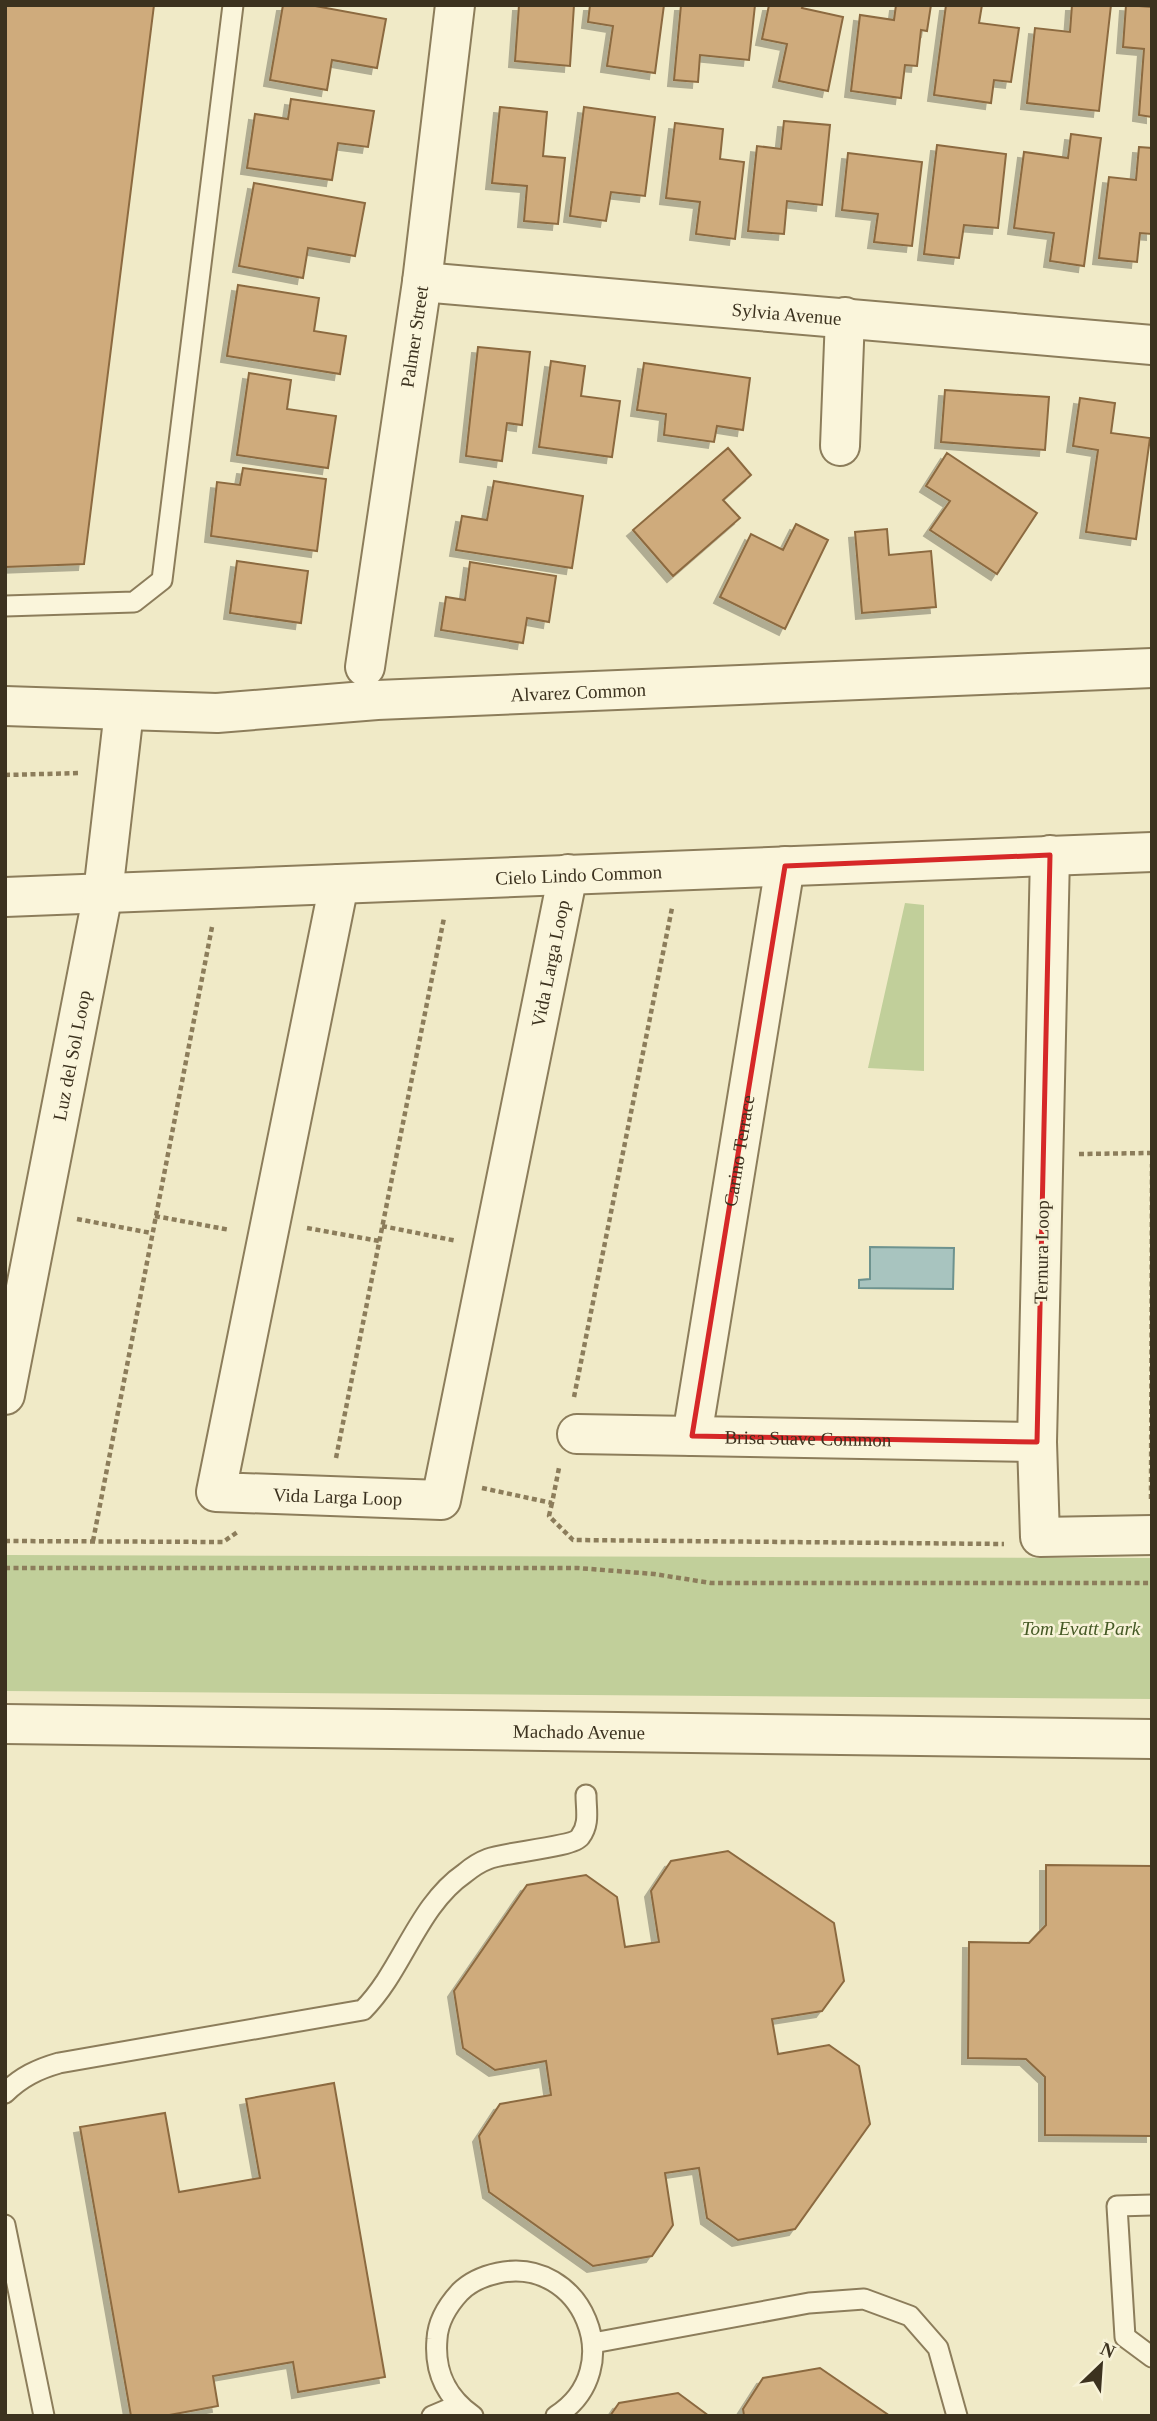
<svg xmlns="http://www.w3.org/2000/svg" width="1157" height="2421" viewBox="0 0 1157 2421" font-family="Georgia,serif">
	<style>
		.green { fill: #c1cf9a }
		.water { fill: #a8c4bf; stroke: #6e938f; stroke-width: 2 }
		.building { fill: #cfab7c; stroke: #8c6a40; stroke-width: 2; filter: url(#shadow) }
		.lines { fill: none; stroke-linecap: round; stroke-linejoin: round }
		.lane-casing { stroke: #8c7d5b; stroke-width: 23 }
		.street-casing { stroke: #8c7d5b; stroke-width: 42 }
		.path { stroke: #8c7d5b; stroke-width: 4.5; stroke-dasharray: 5 3.5; stroke-linecap: butt }
		.lane { stroke: #faf5db; stroke-width: 19 }
		.street { stroke: #faf5db; stroke-width: 38 }
		.marked { fill: none; stroke: #d62828; stroke-width: 5; stroke-linejoin: round }
		.labels { text-anchor: middle; stroke-width: 5; stroke-linejoin: round; paint-order: stroke }
		.street-label { font-size: 19px; fill: #3c321f; stroke: #f7f2d7 }
		.park-label { font-size: 19px; font-style: italic; fill: #455925; stroke: #f7f2d7 }
	</style>
	<defs>
		<filter id="shadow"><feDropShadow dx="-6" dy="6" stdDeviation="0" flood-color="#0004"/></filter>
	</defs>
	<rect width="100%" height="100%" fill="#f0eac7"/>
	<path class="green" d="M905,903L924,905V1071L868,1068Z
		M5,1555L1152,1558V1699L5,1691Z"/>
	<path class="water" d="M870,1247L954,1248L953,1289L859,1288V1280L870,1279Z"/>
	<path class="building" d="M5,5H154L84,564L5,567Z
		M283,5H310L386,19L377,68L332,60L327,90L270,80Z
		M519,5H574L570,66L515,61Z
		M590,5H664L655,73L607,66L613,26L588,22Z
		M681,5H755L749,60L700,55L698,82L674,80Z
		M769,5H803L802,8L843,17L828,91L779,81L787,44L762,39Z
		M896,5H931L927,31L921,30L917,66L905,65L901,98L851,91L860,15L894,20Z
		M946,5H982L979,23L1019,28L1011,82L994,80L991,103L934,95Z
		M1072,5H1111L1099,111L1027,103L1035,28L1070,32Z
		M1126,5L1152,7V117L1139,115L1144,49L1123,47Z
		M291,99L374,111L368,147L338,143L332,180L247,168L255,114L288,119Z
		M500,107L547,112L543,156L565,158L558,224L524,221L527,186L492,183Z
		M584,107L655,117L645,196L611,192L606,221L570,216Z
		M784,121L830,125L822,205L787,201L784,234L748,231L757,146L781,149Z
		M675,123L723,129L720,159L744,162L735,239L696,234L700,202L666,198Z
		M1071,134L1101,138L1084,266L1050,261L1054,233L1014,228L1024,152L1068,158Z
		M937,145L1006,154L998,228L964,225L959,258L924,254Z
		M1139,147L1152,148V234L1140,233L1137,262L1099,258L1109,177L1136,180Z
		M848,153L922,162L912,246L874,242L878,214L842,210Z
		M254,183L365,203L355,256L308,248L303,278L239,266Z
		M238,285L319,298L314,331L346,336L340,374L227,356Z
		M478,347L530,352L522,425L507,423L502,461L466,456Z
		M551,361L585,366L581,396L620,401L612,457L539,447Z
		M644,363L750,378L743,430L717,426L714,442L664,435L666,414L637,410Z
		M249,373L291,380L287,409L336,416L328,468L237,455Z
		M945,390L1049,397L1045,450L941,442Z
		M1080,398L1115,403L1111,433L1150,438L1136,539L1086,532L1098,450L1073,446Z
		M728,448L751,475L723,500L740,518L673,576L633,530Z
		M947,453L1037,513L997,574L930,530L950,501L926,486Z
		M243,468L326,479L317,551L211,536L217,482L240,485Z
		M494,481L583,496L572,568L456,550L462,516L487,520Z
		M796,524L828,540L785,629L720,597L751,534L783,550Z
		M887,529L889,555L931,551L936,607L862,613L855,532Z
		M237,561L308,571L301,623L230,613Z
		M470,562L556,576L549,622L527,618L523,643L441,630L446,597L465,600Z
		M728,1851L834,1923L844,1981L822,2011L772,2019L778,2054L829,2045L859,2066L870,2124L795,2229L738,2240L707,2218L699,2168L665,2173L673,2225L652,2256L593,2266L489,2192L479,2136L500,2104L551,2095L546,2061L495,2070L463,2048L454,1991L527,1885L586,1875L617,1897L625,1947L659,1942L651,1891L671,1861Z
		M1046,1865L1152,1866V2136L1045,2135V2077L1026,2059L968,2058L969,1942L1029,1943L1046,1925Z
		M334,2083L385,2377L298,2392L293,2362L213,2376L218,2406L164,2416H131L80,2127L165,2113L179,2192L260,2178L246,2099Z
		M820,2368L890,2416H744L743,2409L763,2378Z
		M678,2393L709,2416H610L619,2403Z"/>
	<g class="lines">
		<g class="lane-casing">
			<path id="lane" d="M5,606L134,602L162,580L233,5
				M5,2093C21,2077 38,2069 59,2063L363,2010C403,1970 417,1906 465,1873C471,1868 480,1862 488,1859C506,1852 573,1847 580,1837C590,1824 586,1810 586,1795
				M1152,2205L1117,2206L1125,2337L1152,2357
				M5,2225L44,2416
				M593,2343L809,2303L864,2299L910,2316L938,2348L957,2416
				M432,2416L458,2405
				M473,2416C446,2397 434,2372 437,2339C438,2320 448,2305 460,2292C470,2282 484,2276 498,2273C582,2255 630,2369 556,2416"/>
		</g>
		<g class="street-casing">
			<g id="street">
				<path id="s1" d="M422,282L1152,345"/>
				<path d="M840,446L845,317"/>
				<path id="s2" d="M365,667L422,282L455,5"/>
				<path id="s3" d="M5,706L217,713L377,700L1152,668"/>
				<path d="M1050,855L1037,1442L1040,1537L1152,1535"/>
				<path id="s4" d="M339,884L216,1492L441,1500L568,874"/>
				<path id="s5" d="M5,897L1152,852"/>
				<path id="s6" d="M5,1395L103,893L124,711"/>
				<path id="s7" d="M577,1434L1037,1442"/>
				<path id="s8" d="M692,1436L785,866"/>
				<path id="s9" d="M5,1724L1152,1739"/>
			</g>
		</g>
		<path class="path" d="M5,775L81,773
			M1079,1154L1152,1153
			M155,1216L230,1230
			M77,1219L151,1233
			M382,1226L457,1241
			M307,1228L379,1241
			M574,1397L672,908
			M336,1458L444,918
			M482,1488L552,1503L559,1468
			M1151,1499L1152,1164
			M552,1503L549,1516L573,1540L1004,1544
			M5,1541L223,1542L239,1531
			M93,1541L212,927
			M5,1568H578L654,1574L711,1583H1152"/>
		<use href="#lane" class="lane"/>
		<use href="#street" class="street"/>
	</g>
	<path class="marked" d="M1050,855L1037,1442L692,1436L785,866Z"/>
	<g class="labels">
		<g class="street-label">
			<text dy="7" stroke="none"><textPath href="#s1" startOffset="366">Sylvia Avenue</textPath></text>
			<text dy="7" stroke="none"><textPath href="#s2" startOffset="334">Palmer Street</textPath></text>
			<text dy="7" stroke="none"><textPath href="#s3" startOffset="574">Alvarez Common</textPath></text>
			<text dy="7" stroke="none"><textPath href="#s5" startOffset="574">Cielo Lindo Common</textPath></text>
			<text dy="7" stroke="none"><textPath href="#s4" startOffset="1393">Vida Larga Loop</textPath></text>
			<text dy="7" stroke="none"><textPath href="#s6" startOffset="346">Luz del Sol Loop</textPath></text>
			<text dy="7" stroke="none"><textPath href="#s8" startOffset="289">Carino Terrace</textPath></text>
			<text transform="translate(1041 1252) rotate(-89)" y="7">Ternura Loop</text>
			<text dy="7" stroke="none"><textPath href="#s7" startOffset="231">Brisa Suave Common</textPath></text>
			<text dy="7" stroke="none"><textPath href="#s4" startOffset="742">Vida Larga Loop</textPath></text>
			<text dy="7" stroke="none"><textPath href="#s9" startOffset="574">Machado Avenue</textPath></text>
		</g>
		<g class="park-label">
			<text x="1081" y="1635">Tom Evatt Park</text>
		</g>
	</g>
	<rect width="1157" height="2421" fill="none" stroke="#3c321f" stroke-width="14"/>
	<g transform="translate(1101 2365) rotate(25)" stroke="#f7f2d7" stroke-width="5" paint-order="stroke">
	<path d="M0-5L12 26L0 18L-12 26Z" fill="#3c321f"/>
	<text y="-10" font-size="19" font-weight="bold" text-anchor="middle" fill="#3c321f">N</text>
	</g>
</svg>
